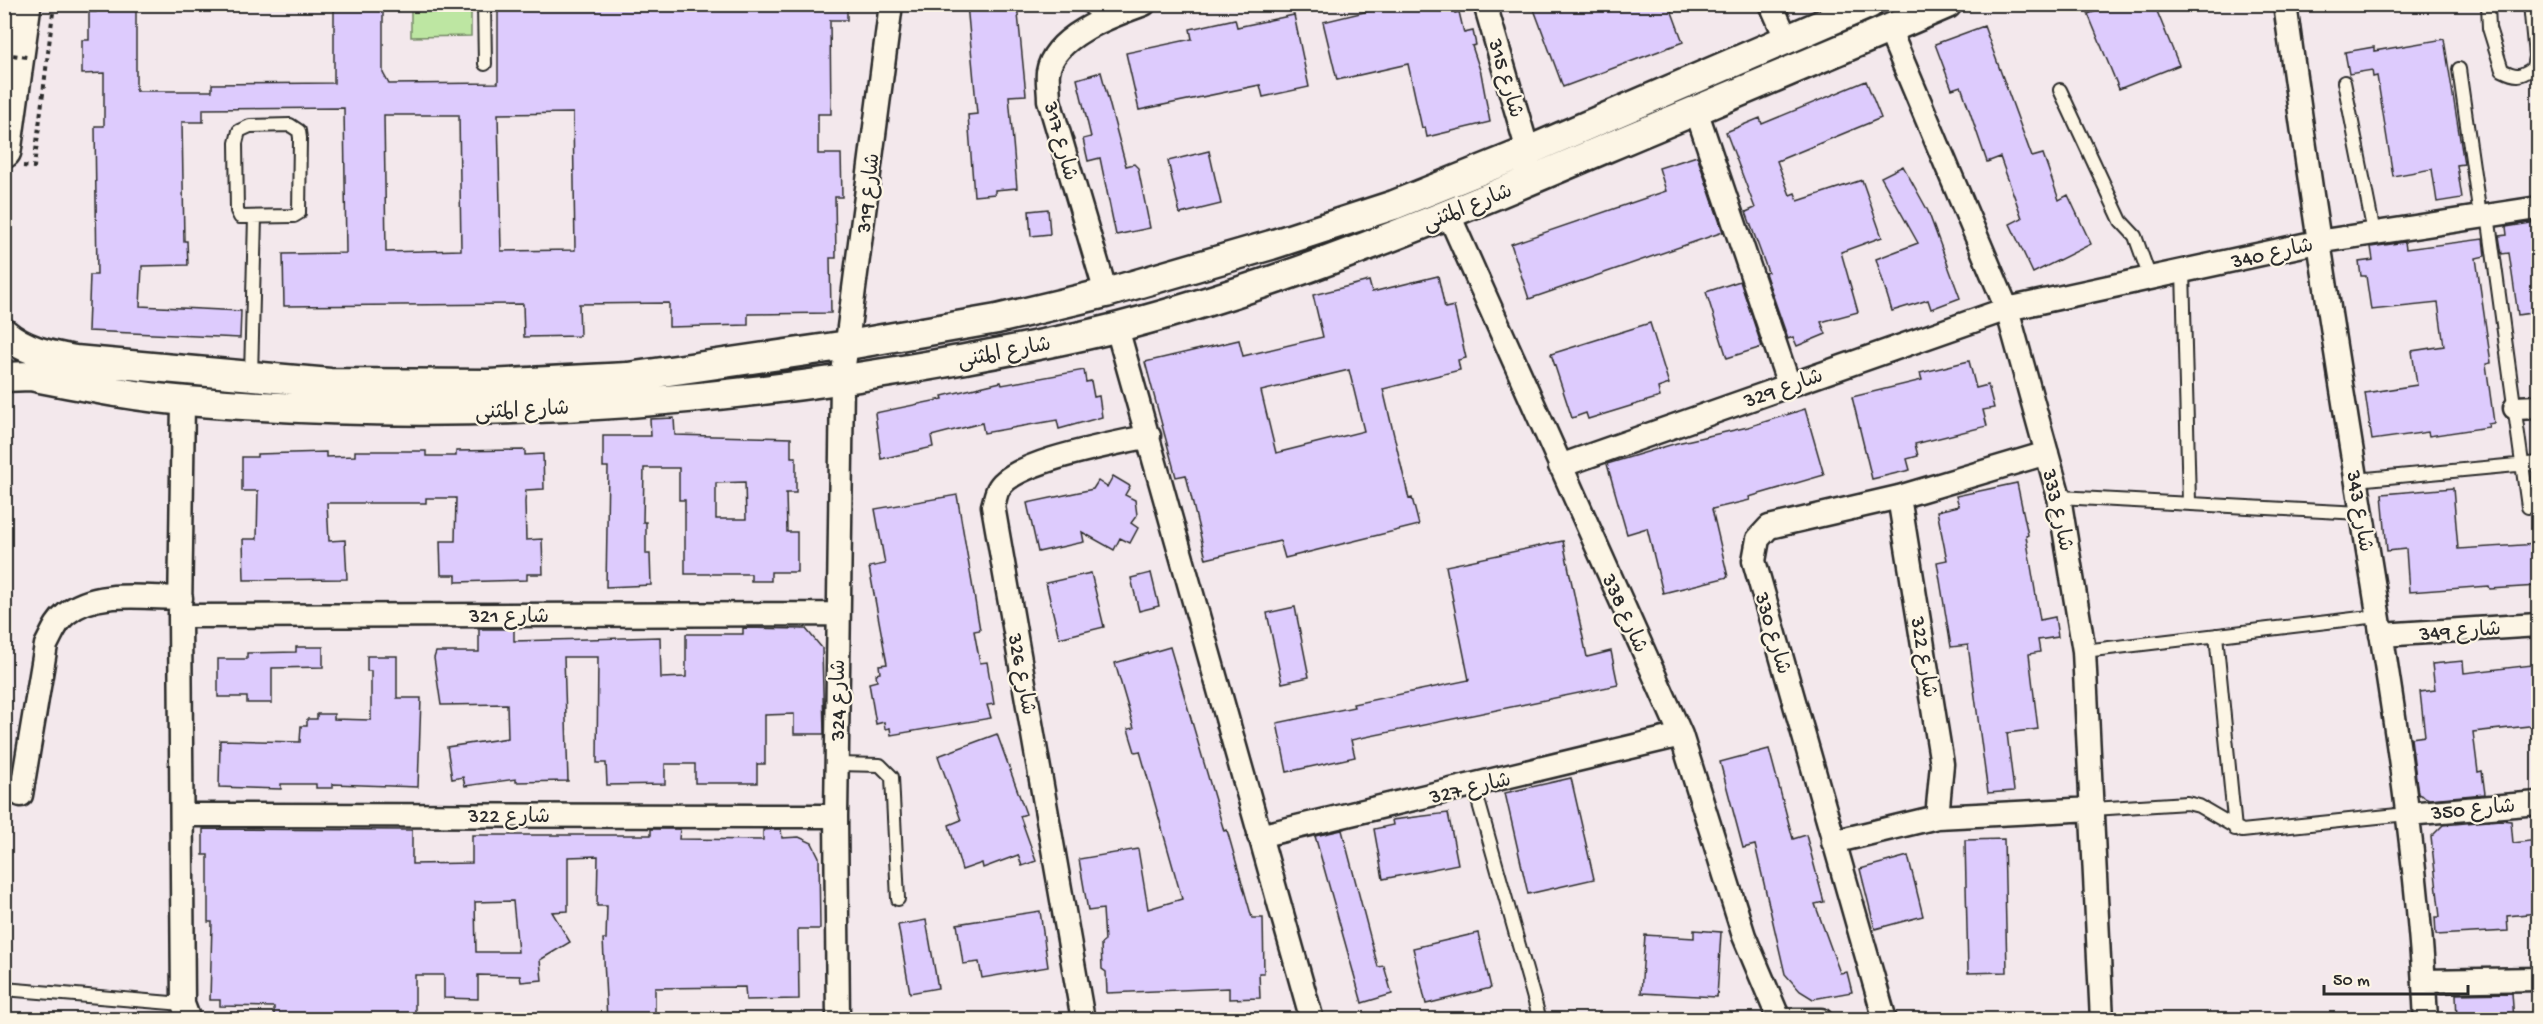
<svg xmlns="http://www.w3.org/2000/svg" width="2543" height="1024" viewBox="0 0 2543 1024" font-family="'Gochi Hand','Playpen Sans Arabic',sans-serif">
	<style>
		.green { fill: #bde6a2; stroke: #748866; stroke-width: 1.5 }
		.building { fill: #ddcbfd; stroke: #2b2b2b; stroke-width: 1.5; fill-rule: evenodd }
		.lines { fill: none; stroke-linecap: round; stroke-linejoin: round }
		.service-casing { stroke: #2b2b2b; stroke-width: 16 }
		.minor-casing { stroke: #2b2b2b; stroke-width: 27 }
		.tertiary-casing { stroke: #2b2b2b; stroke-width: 33 }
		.trunk-casing { stroke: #2b2b2b; stroke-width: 38 }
		.path { stroke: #2b2b2b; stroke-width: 4; stroke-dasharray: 4.5 4.5; stroke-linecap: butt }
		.service { stroke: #fcf5e5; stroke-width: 12 }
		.minor { stroke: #fcf5e5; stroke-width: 22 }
		.tertiary { stroke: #fcf5e5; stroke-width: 28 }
		.trunk { stroke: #fcf5e5; stroke-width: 33 }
		.path-bridge { stroke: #2b2b2b; stroke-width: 4; stroke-dasharray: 4.5 4.5; stroke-linecap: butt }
		.labels { text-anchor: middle; stroke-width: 4.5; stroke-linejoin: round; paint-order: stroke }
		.street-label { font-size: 21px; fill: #2b2b2b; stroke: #fcf5e5 }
	</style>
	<rect width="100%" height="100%" fill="#f3e8ec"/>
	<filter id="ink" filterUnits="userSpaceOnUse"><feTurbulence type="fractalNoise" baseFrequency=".0167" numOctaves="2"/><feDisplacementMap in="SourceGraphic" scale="12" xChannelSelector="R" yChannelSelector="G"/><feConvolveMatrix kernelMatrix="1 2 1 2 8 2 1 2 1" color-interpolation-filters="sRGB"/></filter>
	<g filter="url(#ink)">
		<path class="green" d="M411,5H471V36L411,37Z"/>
		<path class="building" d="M96,4H136V91H212V84L334,83V4H383V73L389,84L498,83V4H847V20H830L831,114H818V154H841L842,197H835L836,258H830L831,313L748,314V325L669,327V303L579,304L580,336L524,337L523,304L284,306L283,254L346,253L344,108L203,109V122H182L184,241H187L188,265L142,266L140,306L241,311L240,338L88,331L90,275H97L95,126H104V73L82,74V40H89V12H96ZM573,113L575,250L501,251L498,114ZM384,115H459L461,250L386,252Z
			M967,4H1017L1026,95L1009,96L1017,188L995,190V194L974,196L968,115L977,114Z
			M1397,4H1453L1455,13L1459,12L1464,33L1473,31L1476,45L1472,46L1481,73L1490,122L1427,137L1425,127L1422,128L1408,64L1337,80L1323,22Z
			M1532,4H1669L1683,42L1563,87Z
			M2096,4H2154L2179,65L2119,89L2088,14L2099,10Z
			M1294,15L1309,87L1263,97L1260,85L1139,110L1126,53L1192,39L1190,29L1235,19L1237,27Z
			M1984,26L2032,157L2043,154L2059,200L2068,195L2091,244L2033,273L2010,224L2022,218L2000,157L1987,162L1961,86L1952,89L1935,44Z
			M2444,39L2464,164L2457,165L2462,198L2437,202L2432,169L2393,176L2377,76L2373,77L2372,70L2349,74L2345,52L2374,47V51Z
			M1101,72L1126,166L1134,164L1138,168L1150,228L1116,235L1100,158L1088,161L1083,139L1091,137L1077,79Z
			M1866,81L1881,118L1777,161L1790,195L1795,193L1798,201L1862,180L1882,237L1841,252L1858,312L1821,322L1826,334L1797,346L1793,337L1788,339L1765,273L1768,272L1746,212L1755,208L1726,132L1760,118L1762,124Z
			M1209,151L1221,204L1180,214L1168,161Z
			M1697,156L1723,232L1529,299L1511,244L1666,191L1659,168Z
			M1903,166L1928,211L1960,298L1931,309L1928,300L1892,311L1876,259L1918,243L1881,177Z
			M1048,209L1050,234L1031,236L1029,211Z
			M2537,222L2538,312L2518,315L2509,253L2502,254L2499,236L2507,235L2506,227Z
			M2483,239L2485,256L2476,258L2491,363L2486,364L2494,423L2488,424L2489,427L2429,436L2428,432L2372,440L2365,393L2417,385L2412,351L2444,346L2438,303L2371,310L2366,276H2361L2359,262L2373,260L2371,247L2405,242L2406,249Z
			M1438,276L1445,308L1454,306L1466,358L1458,360L1460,370L1383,389L1409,499L1412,498L1419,525L1285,558L1280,541L1206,559L1186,475L1176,477L1145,362L1239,340L1243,356L1323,337L1313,295L1369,281L1372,292ZM1349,370L1364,431L1276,453L1261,391Z
			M1740,281L1762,347L1727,358L1706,292Z
			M1650,323L1669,384L1658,388L1660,397L1588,419L1586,413L1572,418L1551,354Z
			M1969,361L1976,388L1988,385L1994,408L1983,410L1987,426L1915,444L1918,456L1907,459L1910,470L1872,479L1852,397L1922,380L1920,373Z
			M1084,370L1086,382L1091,381L1094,397L1099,396L1102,417L1059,429L1057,420L984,433L982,423L931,436L933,447L881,459L875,413L943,399L942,396L1001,382L1002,385Z
			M1805,409L1824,475L1749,497L1750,500L1712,509L1728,577L1663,593L1647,528L1627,534L1607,464L1677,443L1748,427Z
			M674,418L675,435L791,438V457H796V493H786L787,532H797V572H771V581H751V574H685V500H679V468H644L643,522H646V554H650L651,585L606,587L608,467H603V436H651L650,419ZM745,482L746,519H716V483Z
			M525,450V455L543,454L544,489L526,490L525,502L526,540L542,539L543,574H527V580L456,582V575H441L440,541H455L456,498H426V503H327L329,541L345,540L347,579L244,580L243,539H257L258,491H242V457H257V454L326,452V457L355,456V451H426V456H456V451Z
			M1113,476L1130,486L1125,495L1135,500L1137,515L1131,523L1138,528L1130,543L1120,538L1114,550L1082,532L1084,542L1038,552L1027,503L1093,489L1098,481L1107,487Z
			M2017,483L2028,535L2026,536L2040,620L2055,617L2058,637L2038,640L2040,652L2029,654L2038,729L2007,733L2014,791L1988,793L1968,645L1951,647L1937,562L1947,560L1937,511L1959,506L1956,496Z
			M2453,488L2458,549L2538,544V586L2490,589L2489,586L2409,592L2406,549L2387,551L2382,494Z
			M957,495L980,630L974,631L980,663L987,662L994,704L987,705L991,718L891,735L890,728L885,729L884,722L876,724L869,683L877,681L876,674L880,673L879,665L887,664L869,567L885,564L875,509Z
			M1563,541L1587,657L1611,651L1618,685L1351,740L1355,757L1287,772L1277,723L1354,707L1353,704L1469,680L1446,566Z
			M1091,573L1104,627L1059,638L1046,583Z
			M1151,573L1159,606L1139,611L1131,578Z
			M1295,607L1309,677L1282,683L1267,613Z
			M743,628L806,629L822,648L824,734H794V714L765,715V764H757V783H695V764H665V784L607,785L606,763H597L598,657H564L568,781L516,782V779L465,786L463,777L452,779L447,747L508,738L507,704L441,705L434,658L436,652H479V629H514V641L660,637L661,678L686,677V634H743Z
			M296,647H323V667L272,668V703H247V697H218V659H247V653L296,652Z
			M1170,647L1224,831L1227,830L1252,918H1263L1264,973H1259L1260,998L1229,999V988L1107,993L1106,972L1102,969L1101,944L1105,941L1103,909L1088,911L1079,859L1138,849L1148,909L1182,899L1140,751L1135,752L1128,729L1134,728L1115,663Z
			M367,656H397V698H421L418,787L333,784V788H316V784H281V789L219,787L220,740L300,742L301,726H307V719H317V714H334V719L371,720V671H367Z
			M2463,661L2464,673L2532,665L2538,725L2473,732L2478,772L2482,771L2485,794L2429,799L2418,794L2411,738L2425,736L2420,692L2435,690L2432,664Z
			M997,734L1026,814L1020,816L1036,861L1022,866L1018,855L983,868L982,863L962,870L949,825L961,820L938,756Z
			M1769,749L1793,839L1806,835L1824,902L1815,904L1840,973L1847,972L1852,992L1813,999L1800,991L1785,974L1755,845L1743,848L1720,762Z
			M1571,778L1594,879L1528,894L1505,793Z
			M1448,813L1458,864L1383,879L1374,829L1393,825L1392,820Z
			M2500,820L2511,821L2513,843L2538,840V913L2507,916L2508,931L2436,935L2435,917H2440L2431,837L2443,825Z
			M203,829L412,830V864L472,863V835H651V829H680L679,839L763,840V830L781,829L782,838L799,837L812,843L819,857L820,929H798L799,999L746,1000L745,987L655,988V1020H607L603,939H606L607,906H597L598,856L568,857V911L552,912L570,942L540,960L542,980L521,982L520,976L478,975V999L444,998V975H415V1020H274V1007L220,1006V1000H210L212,922H208V855H203ZM513,901L518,952H476L475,902Z
			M1342,830L1378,967L1384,966L1392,994L1362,1003L1315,836Z
			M2004,839L2007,972L1968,973L1965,840Z
			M1908,856L1923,916L1875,929L1860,869Z
			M1040,911L1048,967L982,978L979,962L963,964L957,924Z
			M926,920L938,988L910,993L898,925Z
			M1694,930L1721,932L1717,997L1641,993L1645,935L1694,938Z
			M1478,933L1491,988L1426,1004L1413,948Z
			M2512,993L2514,1020H2457L2456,994Z"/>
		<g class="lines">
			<g class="service-casing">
				<path id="service" d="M484,4L485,64
					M1085,4L1104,19
					M2488,4L2489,28L2502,70C2516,77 2520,77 2533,68L2535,56L2530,4
					M2459,69L2480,216
					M2344,82L2374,233
					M2060,90L2121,221L2135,236L2150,278
					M290,125L299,131L300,138L299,213L294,216L240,217L237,211L236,143L239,131L250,126Z
					M2488,215L2528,507
					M2183,270L2189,502
					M251,376L255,217
					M2356,480L2538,463
					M2059,497L2361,513
					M2216,635L2235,829
					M2084,651L2378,616
					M837,764L880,765L892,777L898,899
					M1474,786L1540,1020
					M2093,809L2187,803L2199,806L2242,831L2407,814
					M4,989L183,1004"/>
			</g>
			<g class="minor-casing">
				<path id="minor" d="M1485,4L1528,151
					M1771,4L1786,38
					M2285,4C2308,175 2334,344 2362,514C2389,681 2418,850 2426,1020
					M1889,29L2007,309L2059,497L2084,651L2102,1020
					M1696,110L1789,385
					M1449,215L1681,735L1744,936L1779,1019
					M1106,293L1049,100C1049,91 1047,80 1048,72C1054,35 1114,15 1144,4
					M1117,328L1312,1020
					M183,401L180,616L183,1004L189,1020
					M2515,408L2538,407
					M1560,466L2007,309L2317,242L2538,208
					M1899,497L1942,764L1937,817
					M180,616L838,614
					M2381,635L2538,625
					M21,795L46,645C52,634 56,622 66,614C95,589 146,598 181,598
					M2407,814L2538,803
					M182,815L836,816
					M1259,836L1681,735
					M1833,842L1937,817L2093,809
					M2424,981L2538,979
					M838,1020L836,816L842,381L891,4
					M1083,1020L993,506C995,500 996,492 999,488C1016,460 1116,444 1149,436
					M1776,1020H1821
					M1885,1020L1754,561L1758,539L1769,527L1899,497L2047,453"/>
			</g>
			<g class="tertiary-casing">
				<path id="tertiary" d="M4,333C25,351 49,355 75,360L330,383L489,384L628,377L848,345L997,319L1106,293L1271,245L1394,205L1528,151L1869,4
					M4,377L30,376C82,386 135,397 187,401C440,422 694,408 943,363C1002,352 1061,342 1119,327C1284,284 1450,215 1606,148C1720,100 1834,53 1947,4"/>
			</g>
			<g class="trunk-casing">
				<path id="trunk" d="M4,151L24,4"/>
			</g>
			<path class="path" d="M23,166L34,167L54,4"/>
			<use href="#service" class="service"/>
			<use href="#minor" class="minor"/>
			<use href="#tertiary" class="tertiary"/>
			<use href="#trunk" class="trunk"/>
			<path class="path-bridge" d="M4,54L27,57"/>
		</g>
	</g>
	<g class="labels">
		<g class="street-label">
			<text transform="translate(1507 78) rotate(74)" y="7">شارع 315</text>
			<text transform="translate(1062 141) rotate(75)" y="7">شارع 317</text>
			<text transform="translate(867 193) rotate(-83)" y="7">شارع 319</text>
			<text transform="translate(1467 206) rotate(-22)" y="7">شارع المثنى</text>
			<text transform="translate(2272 252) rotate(-12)" y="7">شارع 340</text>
			<text transform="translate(1004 351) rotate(-11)" y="7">شارع المثنى</text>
			<text transform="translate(1783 387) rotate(-19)" y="7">شارع 329</text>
			<text transform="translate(522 409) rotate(-3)" y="7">شارع المثنى</text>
			<text transform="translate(2059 510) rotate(78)" y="7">شارع 333</text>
			<text transform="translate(2361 511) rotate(81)" y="7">شارع 343</text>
			<text transform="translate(1626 613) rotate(66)" y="7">شارع 338</text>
			<text x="509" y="622">شارع 321</text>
			<text transform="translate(2460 630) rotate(-4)" y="7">شارع 349</text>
			<text transform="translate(1774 633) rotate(74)" y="7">شارع 330</text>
			<text transform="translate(1925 657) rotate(81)" y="7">شارع 322</text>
			<text transform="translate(1023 674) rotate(80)" y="7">شارع 326</text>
			<text transform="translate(837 700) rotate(-90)" y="7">شارع 324</text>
			<text transform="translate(1470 787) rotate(-13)" y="7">شارع 327</text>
			<text transform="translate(2473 808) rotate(-5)" y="7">شارع 350</text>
			<text x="509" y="822">شارع 322</text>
		</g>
	</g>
	<rect width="2543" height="1024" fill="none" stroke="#fcf5e5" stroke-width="24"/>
	<rect x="12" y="12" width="2519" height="1000" fill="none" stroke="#2b2b2b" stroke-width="2" filter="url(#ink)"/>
	<path d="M2324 985v9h144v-9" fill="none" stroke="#2b2b2b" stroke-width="3"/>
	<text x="2333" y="985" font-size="18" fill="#2b2b2b" stroke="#fcf5e5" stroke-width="4.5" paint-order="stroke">50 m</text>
</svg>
